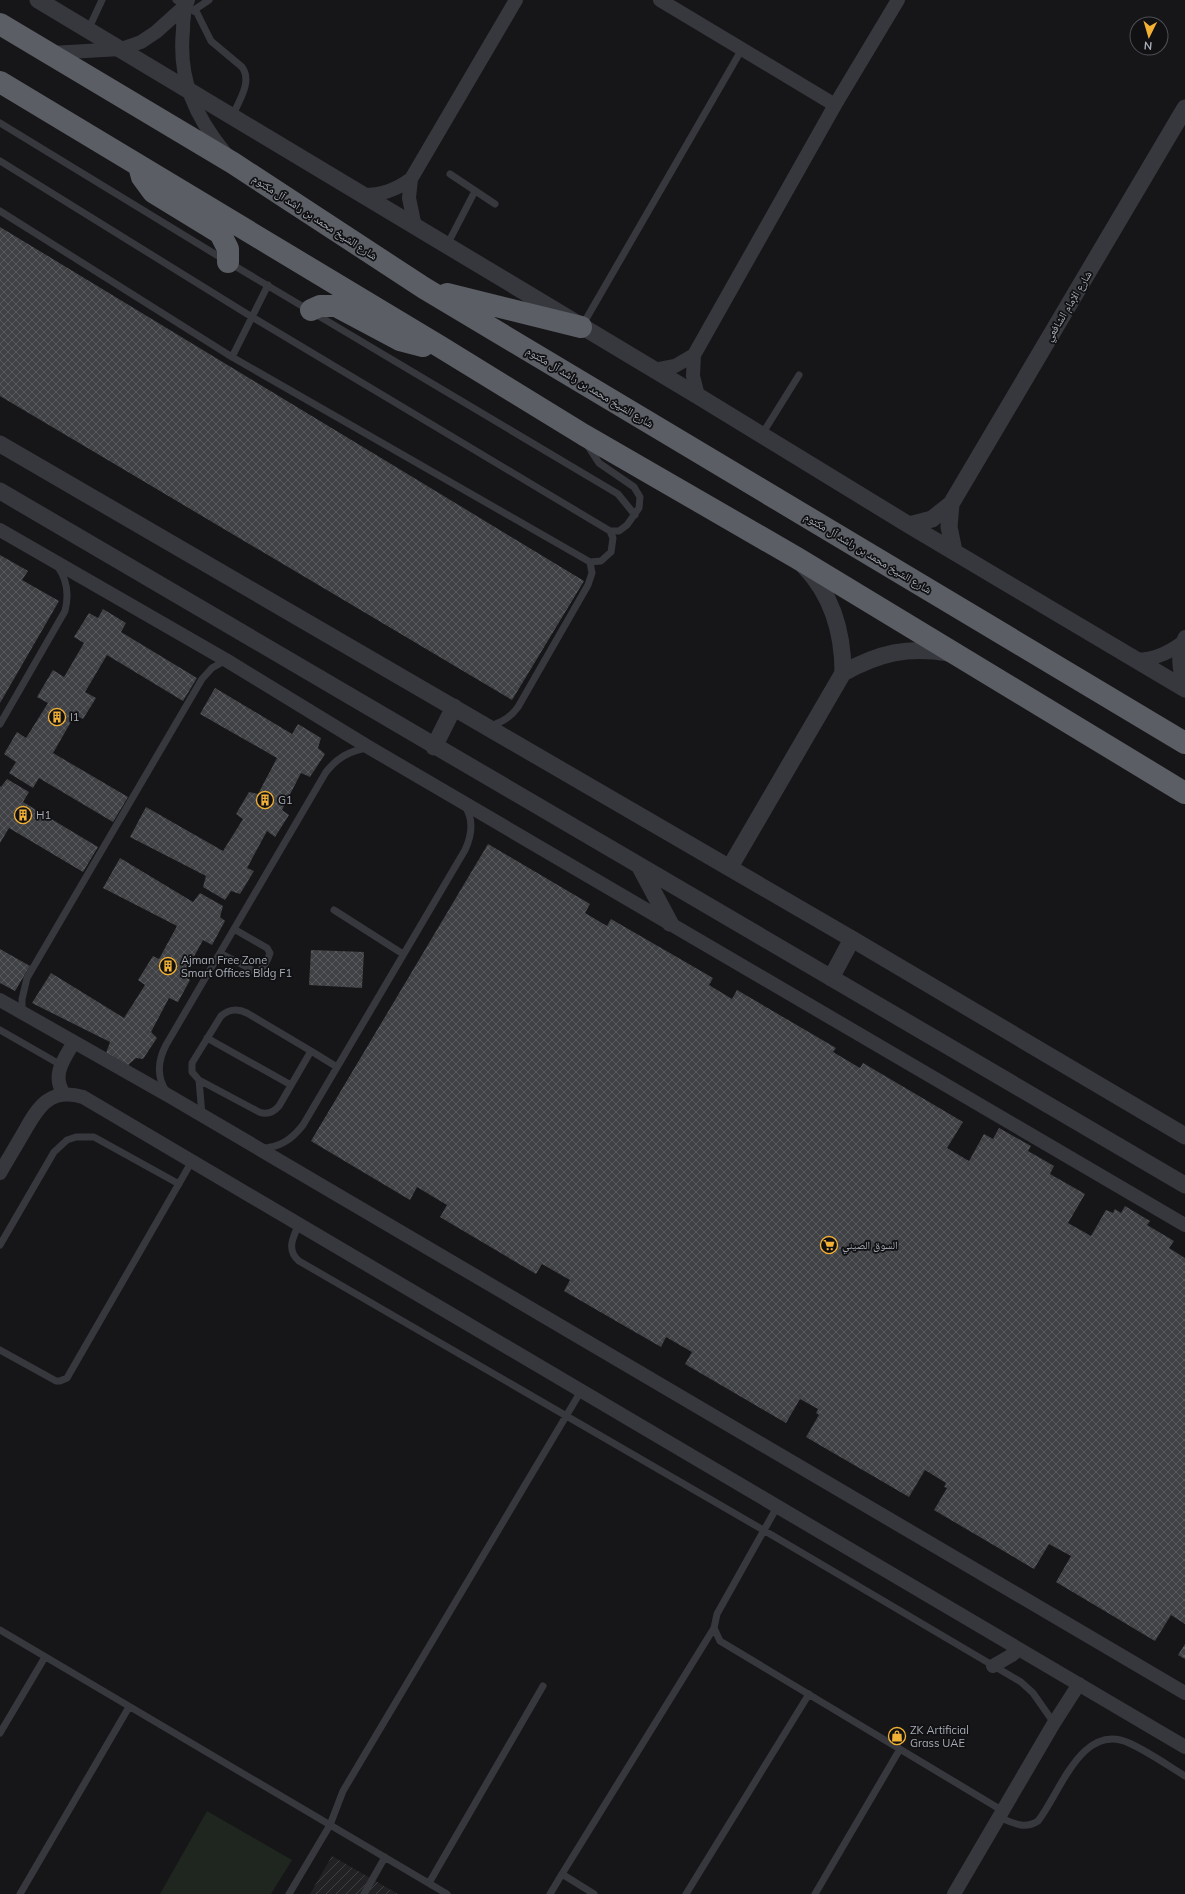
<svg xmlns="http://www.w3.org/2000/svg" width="1185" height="1894" viewBox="0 0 1185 1894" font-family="Mulish,'Noto Naskh Arabic',sans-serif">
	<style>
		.industrial { fill: url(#industrial-furrows) }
		.garden { fill: #1e261f }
		.building { fill: url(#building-cross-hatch) }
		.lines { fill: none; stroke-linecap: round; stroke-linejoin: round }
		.service { stroke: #37383d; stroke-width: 7 }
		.minor { stroke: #37383d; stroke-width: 14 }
		.tertiary { stroke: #37383d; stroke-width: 17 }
		.trunk { stroke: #5b5e65; stroke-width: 22 }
		.labels { text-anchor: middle; stroke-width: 3.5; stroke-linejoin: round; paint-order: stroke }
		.street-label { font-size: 11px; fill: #a8adb8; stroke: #111113 }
		.poi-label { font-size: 11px; fill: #a8adb8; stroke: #111113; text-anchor: start }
	</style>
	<defs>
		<pattern id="industrial-furrows" width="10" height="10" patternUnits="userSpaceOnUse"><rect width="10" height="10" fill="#222225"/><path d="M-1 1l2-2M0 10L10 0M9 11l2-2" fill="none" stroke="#3f3f43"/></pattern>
		<pattern id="building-cross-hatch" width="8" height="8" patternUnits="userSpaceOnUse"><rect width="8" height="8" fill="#404145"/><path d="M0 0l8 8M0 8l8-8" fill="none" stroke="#595a5e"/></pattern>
	</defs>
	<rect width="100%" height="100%" fill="#161618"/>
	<path class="industrial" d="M332,1856L398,1894H310Z"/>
	<path class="garden" d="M207,1811L292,1860L271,1894H160Z"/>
	<path class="building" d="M0,227L584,581L512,700L0,396Z
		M0,555L28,571L22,580L59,601L0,703Z
		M103,609L126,623L121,632L197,678L183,701L107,655L85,692L96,698L83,719L75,715L53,753L128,797L113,822L39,778L33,788L9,773L16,762L4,754L17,732L26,738L48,703L37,697L53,670L64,677L84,643L74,637L89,613L98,618Z
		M215,688L292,734L298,724L321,738L318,748L325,754L310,777L301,773L282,810L289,815L275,837L267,831L247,868L254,871L240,894L231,891L225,900L203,887L206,876L130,837L146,807L223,851L243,819L236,814L249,792L258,794L277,758L200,714Z
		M7,779L29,792L23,802L98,847L83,872L9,828L0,843V786L1,787Z
		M488,844L590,904L585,913L607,926L611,919L713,978L709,985L732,999L737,990L836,1048L833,1052L860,1068L863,1063L963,1122L947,1148L969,1161L984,1134L993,1139L999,1128L1031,1146L1028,1151L1054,1166L1050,1174L1085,1194L1068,1223L1091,1236L1106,1210L1113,1213L1115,1209L1121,1213L1125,1206L1150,1221L1147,1225L1174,1241L1169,1248L1185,1258V1624L1171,1615L1155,1641L1056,1582L1071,1556L1049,1544L1034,1569L934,1510L947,1488L944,1487L946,1483L925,1470L909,1497L806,1437L819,1415L816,1413L818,1409L800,1399L786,1423L685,1364L692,1352L666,1337L661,1347L564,1291L570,1280L542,1264L536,1274L440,1217L447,1205L417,1187L410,1200L311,1141Z
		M120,858L193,902L200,893L223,906L220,917L225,921L212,945L203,940L184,975L190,980L178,1002L169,998L151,1032L157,1038L143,1059L136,1058L127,1066L106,1053L110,1042L32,1003L51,973L124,1018L145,985L138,980L153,956L159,959L177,926L103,888Z
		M0,949L30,966L15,991L0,983Z
		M311,950L364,952L362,988L309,985Z
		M1185,1644V1659L1178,1655Z"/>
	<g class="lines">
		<path class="service" d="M176,0L197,13L211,41L242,67C253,82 238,102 232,117
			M194,10L209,0
			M88,30L102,0
			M0,123L228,262L618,494L635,515
			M0,161L252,317L610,531H619L627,525L639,508L640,497L634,487L599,463L586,443
			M450,174L495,204
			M0,211L232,357L590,562L601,561L611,552L613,538L610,531
			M447,245L475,191
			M582,326L742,49
			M232,357L268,285
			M761,436L799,375
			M0,724L65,611C69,595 68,581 58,567
			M489,726C502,723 511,717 518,707L588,585L592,573L590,562
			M334,910L403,954
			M220,953L256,972C263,970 268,960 270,953L267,948L234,929
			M22,1013V999L27,978L202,679L212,668L226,660
			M0,1030L61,1065
			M207,1038L291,1085
			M311,1051L337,1067
			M199,1080L259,1112C267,1115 273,1113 279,1106L311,1051L247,1013C237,1008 229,1009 221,1016L192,1063V1072L199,1080L202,1115
			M167,1092C156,1078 158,1060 166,1045L326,772C337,758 349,751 367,748
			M261,1148C280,1148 292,1139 303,1125L465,850C472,835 474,820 465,806
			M299,1224C293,1237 286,1250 299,1261L765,1531L1021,1682L1033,1693L1054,1723
			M0,1245L54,1152L67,1140L76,1137H94L179,1184
			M0,1350L56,1381H60L67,1378L192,1161
			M777,1507L717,1614L714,1628L720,1641L1003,1811
			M0,1630L447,1894
			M0,1733L45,1657
			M999,1817C1013,1823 1024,1830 1038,1821C1060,1793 1082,1721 1129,1743C1149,1752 1167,1765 1185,1776
			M562,1874L714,1628
			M429,1883L543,1686
			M20,1894L129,1707
			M289,1894L330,1825L343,1791L581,1391
			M364,1894L385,1857
			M550,1894L562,1874L594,1894
			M686,1894L809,1694
			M815,1894L900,1749"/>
		<path class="minor" d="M188,0C184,9 183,20 183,30C178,79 195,116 225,153
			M660,0L835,105
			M51,53L121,49L141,42L156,32L186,5
			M411,179L409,198L415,227
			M363,195C382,195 396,190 411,179L516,0
			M654,370L675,366L694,355
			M698,396L693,376L694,355L835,105L898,0
			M0,530L226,660L370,748L1185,1225
			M1185,637C1176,653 1179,672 1185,688
			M1136,660C1154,659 1167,654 1182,643
			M0,1000L171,1097L1185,1693
			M64,1094C51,1075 64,1059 74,1042
			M0,1173C8,1159 16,1146 24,1132C38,1107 50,1087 83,1097L1185,1747
			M993,1666L1012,1655L1019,1649
			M954,1894L1054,1723L1079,1684"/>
		<path class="tertiary" d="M38,0L698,396L909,525L1185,689
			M0,444L852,939L1185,1136
			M0,491L1185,1185
			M951,504L949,527L954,551
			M909,525L932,519L951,504L1185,108
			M804,566C833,596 843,633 843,673
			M434,747L454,707
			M640,867L670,923
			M730,867L843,673C879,653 908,646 949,653
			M831,978L852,939"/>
		<path class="trunk" d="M0,24L233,163L424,288L1185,743
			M0,82L439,346L584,435L797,558L1185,793
			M139,166L142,177L153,192L220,233L228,249V262
			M447,294L581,327
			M311,310L320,306H336L400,340L423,346"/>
	</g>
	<defs>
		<g id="building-ring" transform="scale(0.9)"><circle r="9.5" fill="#111113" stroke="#f2b134" stroke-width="1.5"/><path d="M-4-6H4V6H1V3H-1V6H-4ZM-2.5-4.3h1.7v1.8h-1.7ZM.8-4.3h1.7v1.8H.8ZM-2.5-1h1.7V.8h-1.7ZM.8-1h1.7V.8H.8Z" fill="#f2b134"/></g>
		<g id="supermarket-ring" transform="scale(0.9)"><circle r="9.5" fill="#111113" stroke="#f2b134" stroke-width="1.5"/><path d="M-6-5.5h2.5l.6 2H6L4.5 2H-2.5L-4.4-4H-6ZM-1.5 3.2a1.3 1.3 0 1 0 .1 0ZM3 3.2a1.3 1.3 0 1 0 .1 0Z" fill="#f2b134"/></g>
		<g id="shop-ring" transform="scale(0.9)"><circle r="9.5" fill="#111113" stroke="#f2b134" stroke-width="1.5"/><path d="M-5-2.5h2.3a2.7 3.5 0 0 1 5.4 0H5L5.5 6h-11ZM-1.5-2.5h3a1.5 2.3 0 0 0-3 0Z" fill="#f2b134"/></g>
	</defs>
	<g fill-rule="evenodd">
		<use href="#building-ring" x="57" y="717"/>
		<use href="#building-ring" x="265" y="800"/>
		<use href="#building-ring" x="23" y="815"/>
		<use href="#building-ring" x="168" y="966"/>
		<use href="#supermarket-ring" x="829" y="1245"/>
		<use href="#shop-ring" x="897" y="1736"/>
	</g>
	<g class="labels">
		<g class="street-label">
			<text transform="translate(315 217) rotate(33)" y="4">شارع الشيخ محمد بن راشد آل مكتوم</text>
			<text transform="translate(1068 306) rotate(-59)" y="4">شارع الإمام الشافعي</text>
			<text transform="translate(590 387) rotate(31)" y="4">شارع الشيخ محمد بن راشد آل مكتوم</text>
			<text transform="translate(868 553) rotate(31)" y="4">شارع الشيخ محمد بن راشد آل مكتوم</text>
		</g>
		<g class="poi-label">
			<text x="70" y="721">I1</text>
			<text x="278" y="804">G1</text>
			<text x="36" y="819">H1</text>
			<text x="181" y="964">Ajman Free Zone<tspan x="181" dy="13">Smart Offices Bldg F1</tspan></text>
			<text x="842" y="1249">السوق الصيني</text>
			<text x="910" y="1734">ZK Artificial<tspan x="910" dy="13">Grass UAE</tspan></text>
		</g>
	</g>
	<g transform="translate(1149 36) rotate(185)"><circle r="19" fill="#111113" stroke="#4d4f55"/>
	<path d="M0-3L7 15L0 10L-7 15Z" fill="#f2b134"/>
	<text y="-6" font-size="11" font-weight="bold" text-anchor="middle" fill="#a8adb8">N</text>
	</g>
</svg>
